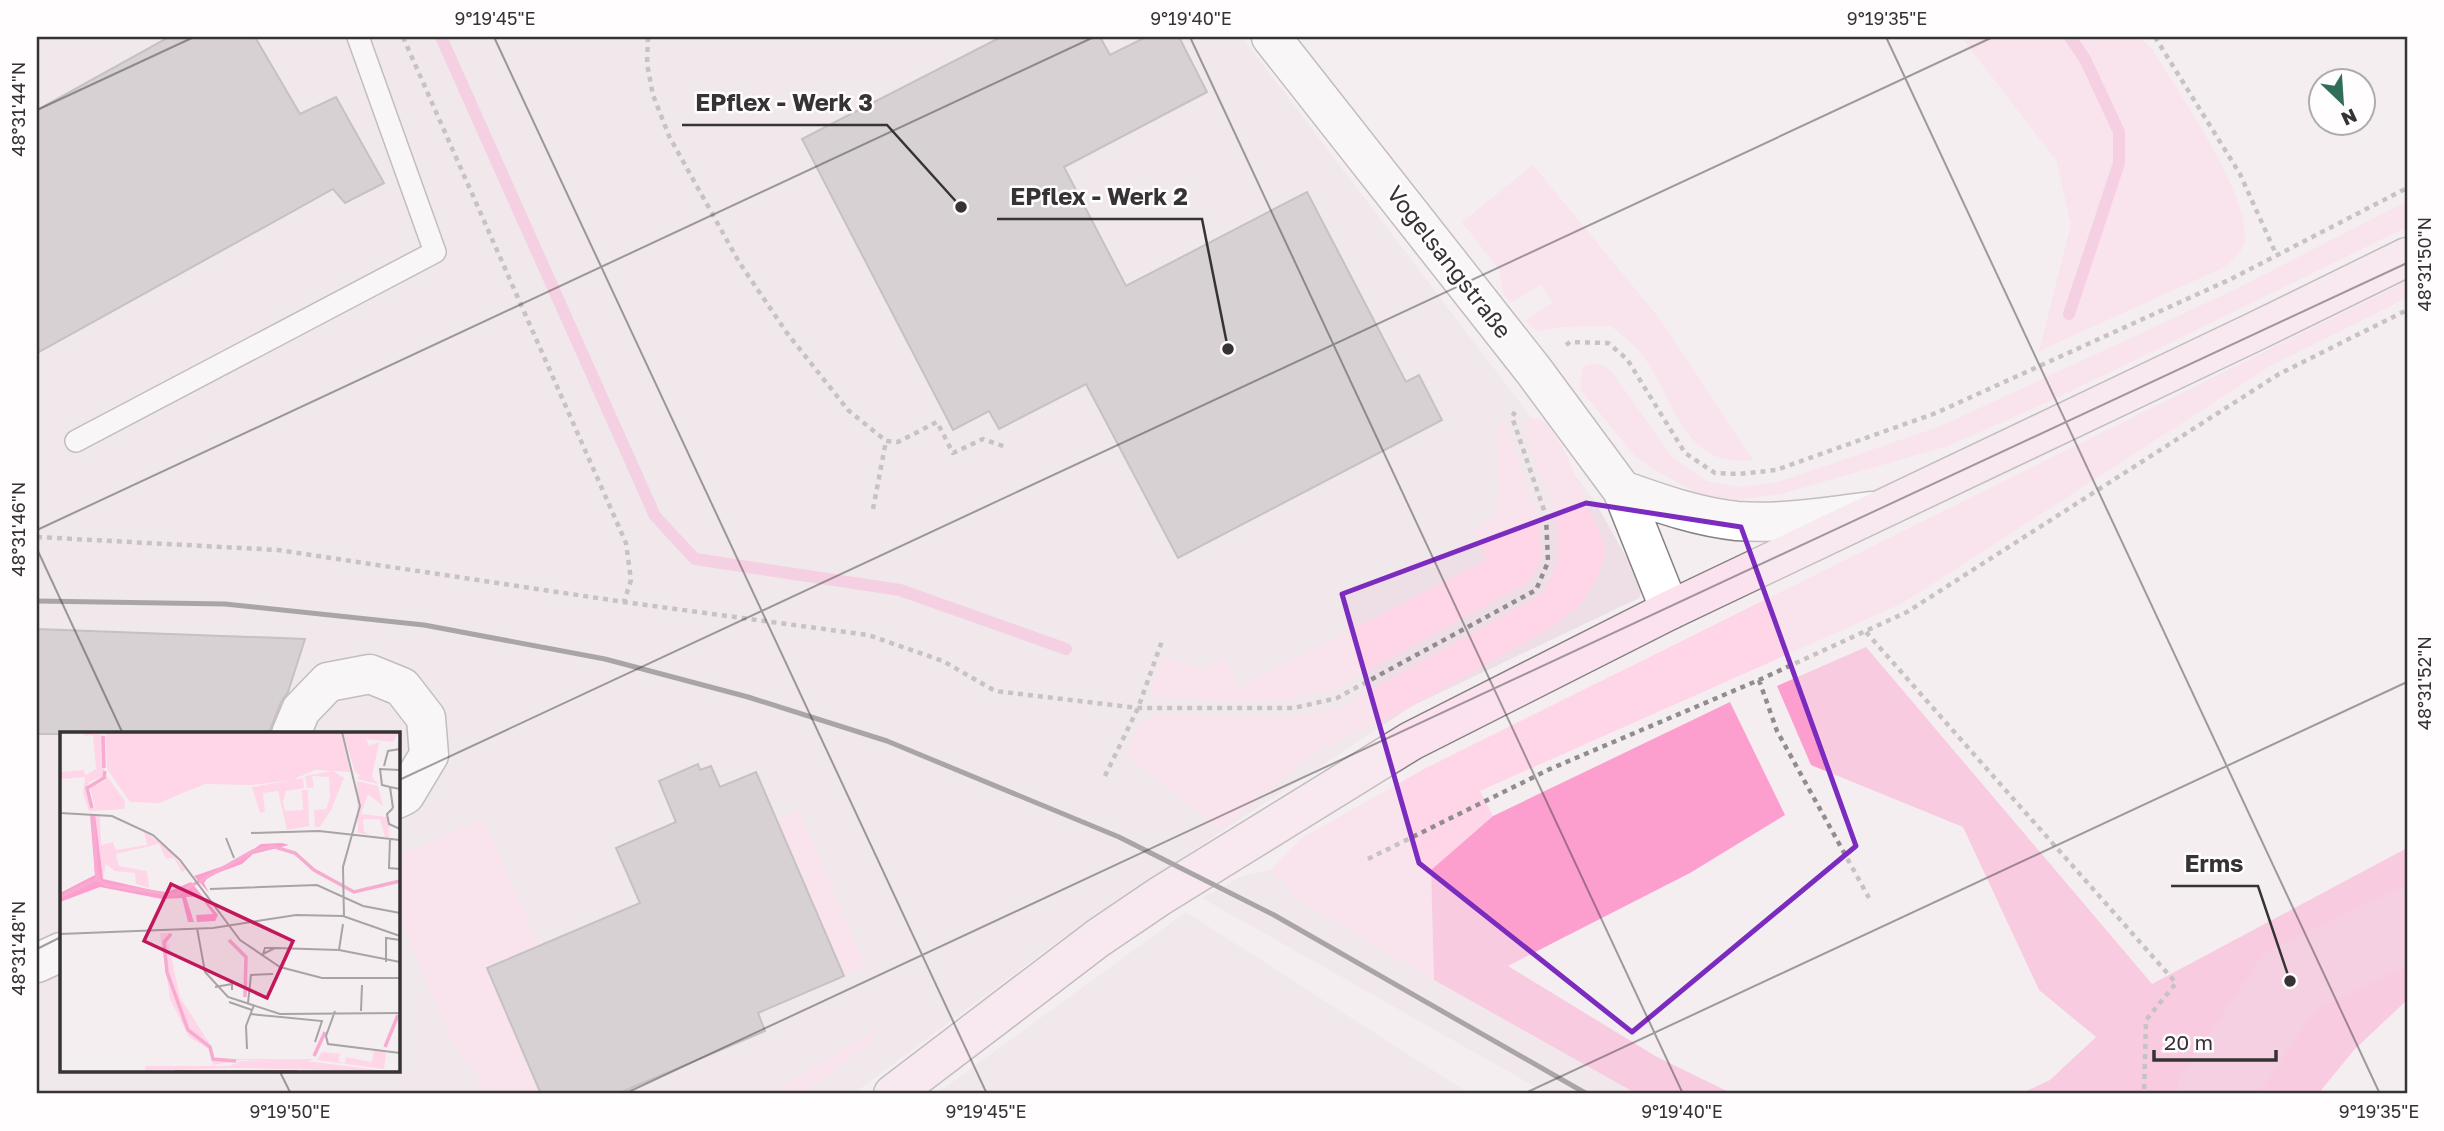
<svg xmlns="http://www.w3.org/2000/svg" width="2444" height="1131" viewBox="0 0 2444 1131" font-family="'Golos Text',sans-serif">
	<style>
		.built { fill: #eddfe5; fill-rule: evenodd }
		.green { fill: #fed6e8 }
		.forest { fill: #fd9fce }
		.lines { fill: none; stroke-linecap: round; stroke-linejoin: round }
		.stream { stroke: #f7abd0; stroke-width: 12 }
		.river { stroke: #f7abd0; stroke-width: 74 }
		.building { fill: #b3aeb0; stroke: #8e898c; stroke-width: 2 }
		.lane-casing { stroke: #868183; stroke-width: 24 }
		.street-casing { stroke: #868183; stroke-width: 41 }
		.secondary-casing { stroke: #868183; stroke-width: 41 }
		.path { stroke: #918d8f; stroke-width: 4.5; stroke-dasharray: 5 5; stroke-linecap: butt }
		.lane { stroke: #fff; stroke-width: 21 }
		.street { stroke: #fff; stroke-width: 38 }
		.secondary { stroke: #fce2ef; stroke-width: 38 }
		.rail { stroke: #4e4c4d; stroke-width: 5 }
		.marked { fill: none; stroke: #7b2cbf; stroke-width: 5; stroke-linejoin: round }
		.ticks { fill: none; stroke: #353334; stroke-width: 2; stroke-opacity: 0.45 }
		.labels { text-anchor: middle; stroke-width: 5; stroke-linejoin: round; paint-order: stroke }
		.street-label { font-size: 23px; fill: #353334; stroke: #fffdfe }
		.inset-river { fill: none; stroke: #f7abd0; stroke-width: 3.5 }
		.inset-road { fill: none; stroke: #a8a3a5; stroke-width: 2 }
		.view { fill: #c2185b; fill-opacity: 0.15; stroke: #c2185b; stroke-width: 3.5 }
		.inset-edge { fill: none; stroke: #353334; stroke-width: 3.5 }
		.leader { fill: none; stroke: #353334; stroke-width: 2.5 }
		.callout-dot { fill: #353334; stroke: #fffdfe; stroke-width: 2.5 }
		.callout-label { font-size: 24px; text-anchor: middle; font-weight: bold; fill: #353334; stroke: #fffdfe; stroke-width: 5; stroke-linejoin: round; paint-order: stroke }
		.neatline { fill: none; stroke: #353334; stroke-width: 2.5 }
		.ticks-label { font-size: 18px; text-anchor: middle; fill: #353334 }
	</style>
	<rect width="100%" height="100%" fill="#f4eef1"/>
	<path class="built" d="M37,37H1242L1594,500L1643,587L1639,598L1412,706L1083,923L853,1094H37ZM61,734H397V1070H61Z
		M1271,870L1297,899L1434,980L1637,1094H1548L1202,898L1242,876Z
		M1186,912L1470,1094H936Z"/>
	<path class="green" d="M1961,37H2139L2152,49C2179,93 2246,188 2245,237C2245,250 2234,259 2225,267L2039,351L2071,224L2056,160Z
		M1533,165L1659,318L1753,460C1681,469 1675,396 1640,352C1632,342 1620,334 1611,326L1562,327L1537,331L1525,321L1553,302L1541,284L1511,303L1503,293L1499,270L1462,222Z
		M2407,201V227L2059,397L1948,446L1781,494L1737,500L1699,494L1653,469L1634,455L1580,389L1582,368C1594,361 1602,363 1612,372L1672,457L1707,481L1739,487L1778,482L1941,426L2236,289Z
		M2407,281V298L2272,365L1903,603L1480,791L1493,816L1431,870L1434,980L1297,899L1271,870L1303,837L1426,768Z
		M1502,417L1539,517L1541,559L1529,582L1332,690L1292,699L1233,702L1149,696L1163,656L1201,669L1224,658L1238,687L1487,560L1473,531L1493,515L1499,490L1496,436Z
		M1536,418L1546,422L1566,454L1606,549L1597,578L1581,604L1552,627L1412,706L1315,752L1221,829L1126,756L1140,724L1154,716L1297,717L1341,707L1543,593L1558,560L1556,514L1527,441L1524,428L1526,421Z
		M799,810L866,967L844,976L777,820Z
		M483,818L539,946L487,969L541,1094H485L473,1066L461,1058L453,1044L397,912V857Z
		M878,1028L869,1045L802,1094H769Z"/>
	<path class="forest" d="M1866,647L2152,984L2407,848V1000L2354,1050L2318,1094H2020L2050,1080L2096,1037L2039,990L1963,827L1811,765L1777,686Z
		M1730,702L1785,815L1690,873L1508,966L1657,1057L1733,1094H1637L1434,980L1431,870L1493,816Z"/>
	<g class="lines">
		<path class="stream" d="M441,37L655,516L695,559L900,590L1066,649
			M2069,314L2119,163V132L2085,59L2070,37"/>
		<path class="river" d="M2214,1094L2290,981L2407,925"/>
	</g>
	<path class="building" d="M169,37H255L300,114L336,97L384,183L345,203L333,189L37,353V110Z
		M1001,37H1100L1110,55L1146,37H1179L1207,92L1064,167L1126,286L1307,192L1406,382L1419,375L1442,420L1178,558L1086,384L999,429L989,411L953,430L802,139Z
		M37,629L305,639L288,692L281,702L270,730L260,734H37Z
		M698,764L700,770L711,766L720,787L756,772L844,976L758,1013L765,1031L617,1094H541L487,968L640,903L616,848L676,822L659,781Z"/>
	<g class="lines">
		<g class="lane-casing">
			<path id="lane" d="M76,441L435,252L358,37"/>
		</g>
		<g class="street-casing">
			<path id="street" d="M1271,37L1534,371L1622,490L1670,610
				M1622,490C1659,503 1697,517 1737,521C1782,524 1826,517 1871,511
				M291,734L301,710L328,682L370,674L402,687L426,718L429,755L405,795L397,799
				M37,963L61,952"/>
		</g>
		<g class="secondary-casing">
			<path id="secondary" d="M893,1094L1098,938L1160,896L1411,741L1670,610L2254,332L2407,257"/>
		</g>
		<path class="path" d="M403,37L626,543L631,580L624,602
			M648,37L647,64L653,95L669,136L739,262L787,333L848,410L886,441L898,442L937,422L953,453L983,439L1006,447
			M2155,37L2240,174L2276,254
			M1566,345L1570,342L1608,343L1627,359L1685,453L1715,473L1739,474L1776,470L1936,413L2231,279L2407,188
			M873,509L886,441
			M37,537L278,550L624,602L868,635L943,661L995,691L1138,708H1294L1337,698L1536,590L1548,562L1546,516L1512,417L1515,412
			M1866,632L2176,983L2146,1020L2144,1094
			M1759,680L1777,731L1869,898
			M1105,776L1138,708L1162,641
			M1368,859L1550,769L1759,680L1907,612L2279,374L2407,310"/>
		<use href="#lane" class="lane"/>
		<use href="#street" class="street"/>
		<use href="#secondary" class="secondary"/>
		<path class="rail" d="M37,601L225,604L424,625L605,659L748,697L887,741L1119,837L1274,915L1587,1094"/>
	</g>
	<path d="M0 0H2444V1131H0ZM1586,503L1741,527L1856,846L1632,1032L1419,863L1342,594Z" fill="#f4eef1" fill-opacity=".55" fill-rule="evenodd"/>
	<path class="marked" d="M1586,503L1741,527L1856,846L1632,1032L1419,863L1342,594Z"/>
	<path class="ticks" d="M494,37L987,1094M1190,37L1683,1094M1886,37L2380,1094M37,110L194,37M37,530L1094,37M37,549L123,734M397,781L1993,37M37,949L61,937M279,1070L291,1094M624,1094L2407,263M1523,1094L2407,682"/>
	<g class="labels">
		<g class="street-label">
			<text transform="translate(1449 262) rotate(52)" y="8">Vogelsangstraße</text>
		</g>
	</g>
	<g transform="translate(60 732)">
		<rect width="340" height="340" fill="#f4eef1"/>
		<path d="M25,0L44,3L45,36L42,45L29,50L26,58L31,76H35L30,55L45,49L46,43L65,69L64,77L29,79L23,62L25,45L0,47L1,40L23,38L26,43L36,37L33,3L23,4ZM281,0L290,40L255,38L232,48L192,53L145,52L99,71L70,70L47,37L45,0ZM283,0H303L306,6L304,0H339L333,10L306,7L309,14L319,10L312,45L318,52L297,47L300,43L295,40ZM273,39L284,46L271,78L260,95H255L254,78L266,77L270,66L269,45L252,44L254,55L247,56L245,44ZM243,46L244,56L226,59L223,70L225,79L243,78L242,58H248L249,94L227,98L218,59L203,61L205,80L200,81L192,55ZM297,49L318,54L323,74L308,62L301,82L327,85L332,104L328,94L329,105H325L320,88L315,87H303L304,100L311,103L298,101ZM35,82L40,83L41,113L53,110L56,118L87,113L84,99L107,116L126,138L122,140L114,126L106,127L99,112L56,122L59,134L87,139L89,156L76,152L75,141L55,139L46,132L43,147ZM100,201H113L108,210L120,265L151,314L154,327H254L245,331L182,328L153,333L149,317L129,305L110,267ZM314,317L326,321L324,337L257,328L262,320L280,322L278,330L285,331L286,325L312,330ZM182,329L254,330L325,339L169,336L84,339L86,334H169Z" fill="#fed6e8"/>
		<path d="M30,82H35L43,147L105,161L131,150L158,183L155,189L137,190L136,183L153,182L140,164L126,165L134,190H128L122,166L102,167L40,155L0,170V161L35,143ZM222,111L229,113L193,122L182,132L149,144L144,151L149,161L134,144L175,130L201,112Z" fill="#fd9fce"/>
		<path class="inset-river" d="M43,4L44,36M32,76L27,56L44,46L45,39M33,83L37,147M0,165L37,147L46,153L115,163L193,119L212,114L235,121L254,138L294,160L340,149M111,202L104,210L107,240L128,298L150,315L153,327L176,329M169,208L186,225L185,265M325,315L338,283M254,324L265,300"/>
		<path class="inset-road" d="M282,0L300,74L283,135L284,185M324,34L328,19L340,17M330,55L322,53L320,37L340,38M333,76L327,82L329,92L340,97M333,76L330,55L340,57M0,81L52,84L93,103L120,128L180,208L220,235L262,246H340M191,101L259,99L340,108M166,106L174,126M330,106L329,136L340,137M150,157L257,153L303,174L340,181M137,196L145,240L168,265L220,282L340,281M0,202L153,196L236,183L283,184L340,204M215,216L203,222L205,216H215L279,218L340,230M279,218L283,192M326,230V206L340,208M155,255L172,252V258M169,270L192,278M188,271L191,243L213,242M275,279L266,304L268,312L340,321M301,279L302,253M190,282L262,289L255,310M187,317L186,294L194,273M115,339H237"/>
		<path class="view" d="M111,152L233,209L207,266L84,209Z"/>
		<rect width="340" height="340" class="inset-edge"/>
	</g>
	<path class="leader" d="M961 207L887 125H682M1228 349L1202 219H997M2290 981L2258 886H2171"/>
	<g class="callout-dot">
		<circle cx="961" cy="207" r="7"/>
		<circle cx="1228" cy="349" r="7"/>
		<circle cx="2290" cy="981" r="7"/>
	</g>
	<g class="callout-label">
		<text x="784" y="111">EPflex - Werk 3</text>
		<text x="1099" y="205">EPflex - Werk 2</text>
		<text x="2214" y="872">Erms</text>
	</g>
	<rect width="2444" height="1131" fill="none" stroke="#fffdfe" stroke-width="77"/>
	<g transform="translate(2342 102) rotate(155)"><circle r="33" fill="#fffdfe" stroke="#aeacad" stroke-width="2"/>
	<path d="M0-5L12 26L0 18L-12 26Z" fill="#316e5a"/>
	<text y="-10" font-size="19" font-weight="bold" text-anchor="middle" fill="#353334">N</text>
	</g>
	<path d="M2154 1050v10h122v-10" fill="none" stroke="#353334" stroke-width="3.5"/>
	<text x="2164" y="1050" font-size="21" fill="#353334" stroke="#fffdfe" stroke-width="5" paint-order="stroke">20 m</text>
	<rect x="38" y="38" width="2368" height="1054" class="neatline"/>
	<g class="ticks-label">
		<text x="495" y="25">9°19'45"E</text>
		<text x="1191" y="25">9°19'40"E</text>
		<text x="1887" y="25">9°19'35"E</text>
		<text transform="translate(19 109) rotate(-90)" y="6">48°31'44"N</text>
		<text transform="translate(2425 264) rotate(-90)" y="6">48°31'50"N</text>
		<text transform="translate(19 529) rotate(-90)" y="6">48°31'46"N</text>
		<text transform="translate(2425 683) rotate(-90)" y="6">48°31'52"N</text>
		<text transform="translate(19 948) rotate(-90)" y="6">48°31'48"N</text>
		<text x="290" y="1118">9°19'50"E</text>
		<text x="986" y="1118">9°19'45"E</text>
		<text x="1682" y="1118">9°19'40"E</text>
		<text x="2379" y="1118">9°19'35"E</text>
	</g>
</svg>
